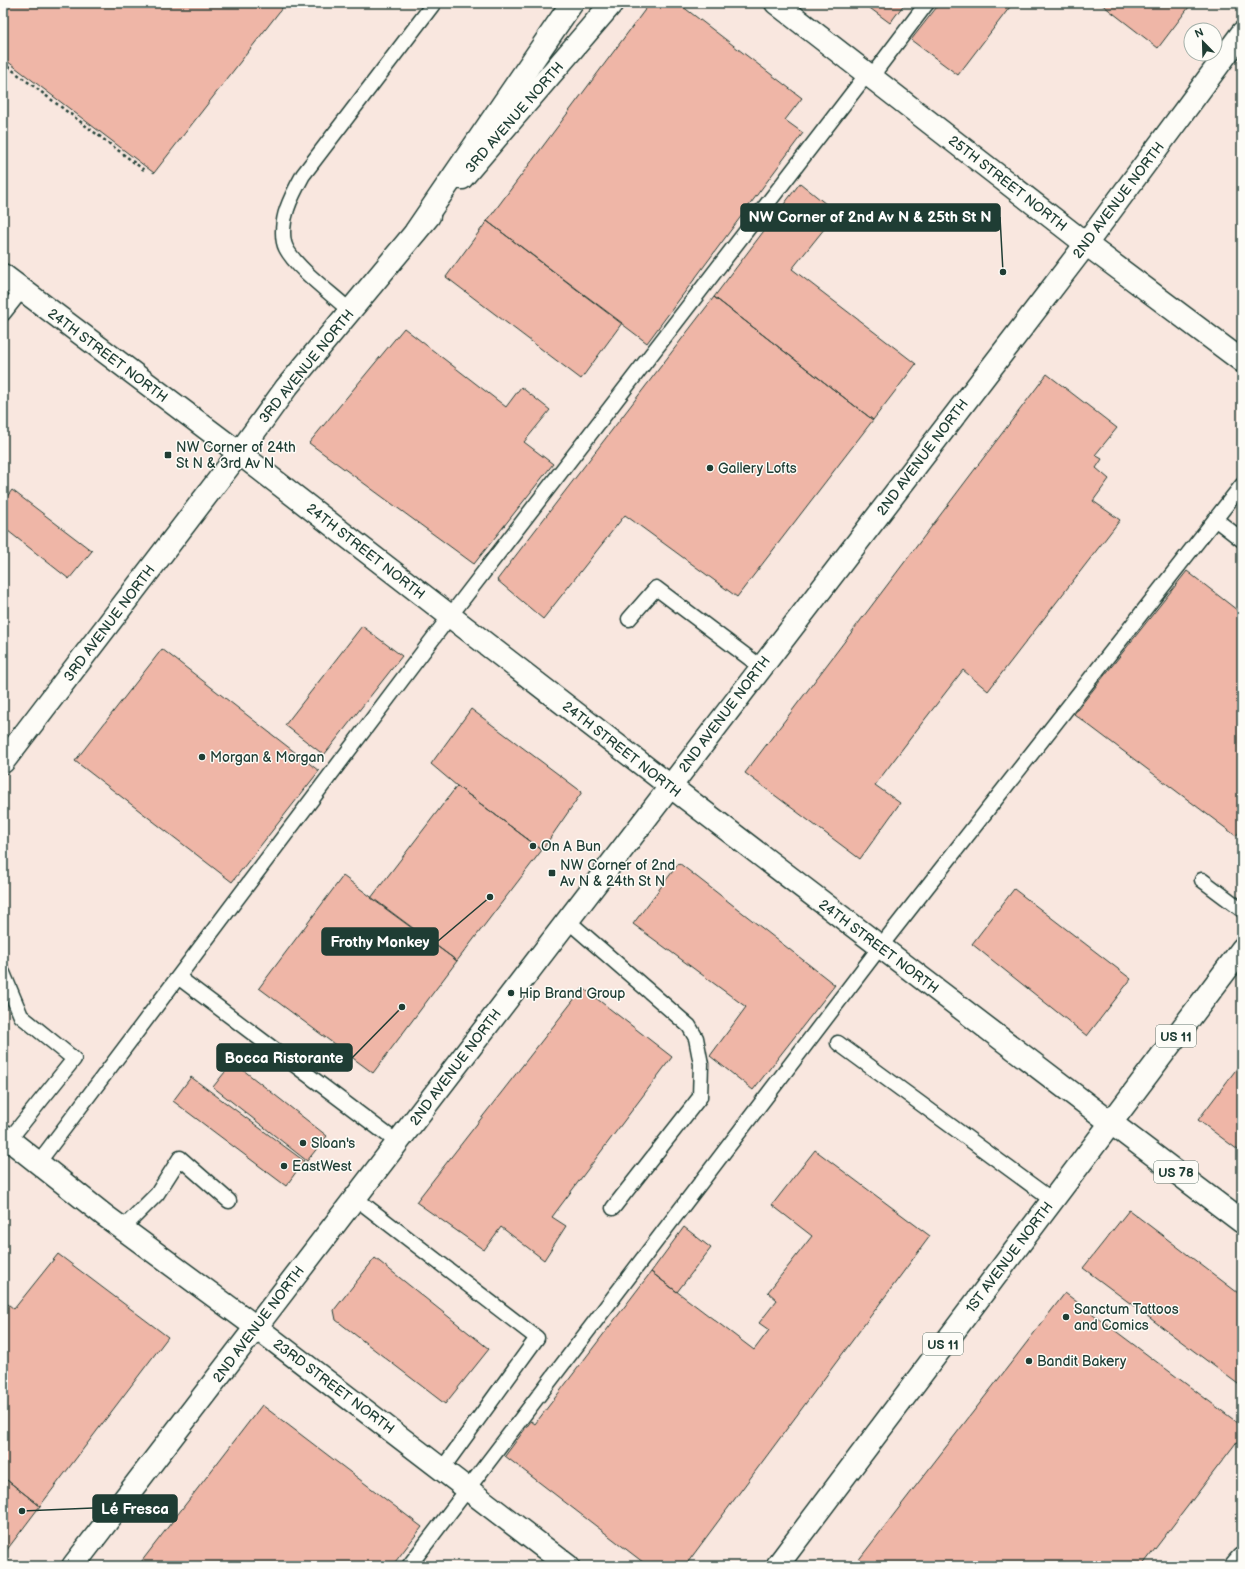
<svg xmlns="http://www.w3.org/2000/svg" width="1245" height="1569" viewBox="0 0 1245 1569" font-family="'Balsamiq Sans',sans-serif">
	<style>
		.building { fill: #efb6a7; stroke: #1f3d34 }
		.lines { fill: none; stroke-linecap: round; stroke-linejoin: round }
		.service-casing { stroke: #1f3d34; stroke-width: 17 }
		.minor-casing { stroke: #1f3d34; stroke-width: 25 }
		.tertiary-casing { stroke: #1f3d34; stroke-width: 25 }
		.secondary-casing { stroke: #1f3d34; stroke-width: 25 }
		.primary-casing { stroke: #1f3d34; stroke-width: 25 }
		.motorway-casing { stroke: #1f3d34; stroke-width: 25 }
		.path { stroke: #1f3d34; stroke-width: 2.5; stroke-dasharray: 3 3; stroke-linecap: butt }
		.service { stroke: #fdfcf7; stroke-width: 14 }
		.minor { stroke: #fdfcf7; stroke-width: 22 }
		.tertiary { stroke: #fdfcf7; stroke-width: 22 }
		.secondary { stroke: #fdfcf7; stroke-width: 22 }
		.primary { stroke: #fdfcf7; stroke-width: 22 }
		.motorway { stroke: #fdfcf7; stroke-width: 22 }
		.poi-dot { fill: #1f3d34; stroke: #fdfcf7; stroke-width: 1.5 }
		.labels { text-anchor: middle; stroke-width: 3; stroke-linejoin: round; paint-order: stroke }
		.shield { fill: #fdfcf7; stroke: #62766e; stroke-width: 1 }
		.shield-label { font-size: 13px; font-weight: bold; fill: #1f3d34 }
		.street-label { font-size: 14px; fill: #1f3d34; stroke: #fdfcf7 }
		.poi-label { font-size: 14px; fill: #1f3d34; stroke: #fdfcf7; text-anchor: start }
		.leader { fill: none; stroke: #1f3d34; stroke-width: 1.5 }
		.callout-dot { fill: #1f3d34; stroke: #fdfcf7; stroke-width: 1.5 }
		.callout { fill: #1f3d34; stroke: #1f3d34; stroke-width: 1.5 }
		.callout-label { font-size: 15px; text-anchor: middle; font-weight: bold; fill: #fff }
	</style>
	<rect width="100%" height="100%" fill="#f9e7df"/>
	<filter id="ink" filterUnits="userSpaceOnUse"><feTurbulence type="fractalNoise" baseFrequency=".025" numOctaves="2"/><feDisplacementMap in="SourceGraphic" scale="8" xChannelSelector="R" yChannelSelector="G"/><feConvolveMatrix kernelMatrix="1 2 1 2 8 2 1 2 1" color-interpolation-filters="sRGB"/></filter>
	<g filter="url(#ink)">
		<path class="building" d="M3,3H286L154,173L3,58Z
			M650,3H678L802,98L785,120L803,133L647,343L487,221Z
			M863,3H905L890,23Z
			M940,3H1013L958,75L911,40Z
			M1100,3H1192L1158,48Z
			M800,183L837,213L792,269L916,364L873,420L714,297Z
			M487,221L622,323L581,379L446,277Z
			M714,297L873,420L737,597L625,515L543,619L497,580Z
			M404,328L506,407L521,387L550,410L524,442L553,464L474,564L309,443Z
			M1047,374L1117,428L1095,455L1102,459L1096,468L1109,479L1093,501L1120,520L988,691L963,670L922,723L875,785L900,803L860,859L745,773Z
			M12,490L92,551L69,579L3,527V502Z
			M1187,571L1242,614V828L1236,836L1074,714Z
			M362,626L402,656L324,755L285,725Z
			M162,649L319,771L232,882L75,761Z
			M471,709L582,792L542,850L457,786L431,764Z
			M457,786L542,850L457,961L371,898Z
			M679,863L835,985L753,1090L710,1056L746,1007L633,924Z
			M343,876L457,961L373,1073L259,988Z
			M1014,889L1131,979L1087,1036L972,944Z
			M583,988L672,1057L552,1217L566,1226L544,1260L501,1227L484,1250L416,1202Z
			M233,1062L327,1136L307,1161L213,1087Z
			M1241,1063H1242V1153L1198,1120Z
			M191,1077L304,1161L286,1186L173,1101Z
			M815,1150L930,1236L685,1566H648L505,1456L531,1421L535,1424L651,1272L754,1350L769,1330L759,1323L777,1300L768,1292L812,1236L772,1205Z
			M1129,1210L1242,1296V1387L1083,1268Z
			M684,1227L711,1248L677,1292L651,1272Z
			M58,1254L168,1337L40,1506L3,1477V1300L14,1309Z
			M375,1258L489,1349L445,1404L336,1320L334,1310Z
			M1065,1293L1242,1426V1435L1142,1566H854Z
			M262,1405L422,1527L392,1566H138Z
			M3,1477L40,1506L3,1555Z"/>
		<g class="lines">
			<g class="service-casing">
				<path id="service" d="M871,77L927,3
					M350,311C333,295 296,268 286,248C281,238 283,220 287,209C291,197 297,186 303,175L434,3
					M3,314L22,290
					M1215,519L1242,540
					M629,619L656,588L761,667
					M1202,880L1242,910
					M567,920L689,1026L696,1038L701,1064L700,1097L613,1208
					M3,973L21,1016L74,1059L9,1140
					M178,977L397,1142
					M838,1043L1052,1200
					M38,1163L450,616L867,74
					M354,1197L537,1338L442,1469
					M123,1228L157,1194L180,1158L229,1201
					M409,1566L880,947L1242,485"/>
			</g>
			<g class="minor-casing">
				<path id="minor" d="M1236,1566L1242,1559"/>
			</g>
			<g class="tertiary-casing">
				<path id="tertiary" d="M776,3L1086,244L1242,361
					M3,275L239,453L670,786L1110,1122
					M3,1135L104,1215L256,1327L568,1566"/>
			</g>
			<g class="secondary-casing">
				<path id="secondary" d="M462,178L612,3
					M3,762L239,453L286,388L429,216
					M73,1566L1086,244L1242,33"/>
			</g>
			<g class="primary-casing">
				<path id="primary" d="M1110,1122L1242,1222
					M777,1566L1242,949"/>
			</g>
			<g class="motorway-casing">
				<path id="motorway" d="M416,231L572,3"/>
			</g>
			<path class="path" d="M3,63L144,170"/>
			<use href="#service" class="service"/>
			<use href="#minor" class="minor"/>
			<use href="#tertiary" class="tertiary"/>
			<use href="#secondary" class="secondary"/>
			<use href="#primary" class="primary"/>
			<use href="#motorway" class="motorway"/>
		</g>
	</g>
	<g class="poi-dot">
		<rect x="164" y="451" width="8" height="8" rx="2"/>
		<circle cx="710" cy="468" r="4"/>
		<circle cx="202" cy="757" r="4"/>
		<circle cx="533" cy="846" r="4"/>
		<rect x="548" y="869" width="8" height="8" rx="2"/>
		<circle cx="511" cy="993" r="4"/>
		<circle cx="303" cy="1143" r="4"/>
		<circle cx="284" cy="1166" r="4"/>
		<circle cx="1066" cy="1317" r="4"/>
		<circle cx="1029" cy="1361" r="4"/>
	</g>
	<g class="labels">
		<g class="shield">
			<rect x="1156" y="1025" width="40" height="22" rx="3"/>
			<rect x="1154" y="1161" width="44" height="22" rx="3"/>
			<rect x="923" y="1333" width="40" height="22" rx="3"/>
		</g>
		<g class="shield-label">
			<text x="1176" y="1041">US 11</text>
			<text x="1176" y="1177">US 78</text>
			<text x="943" y="1349">US 11</text>
		</g>
		<g class="street-label">
			<text transform="translate(514 117) rotate(-49)" y="5">3RD AVENUE NORTH</text>
			<text transform="translate(1008 183) rotate(38)" y="5">25TH STREET NORTH</text>
			<text transform="translate(1118 200) rotate(-53)" y="5">2ND AVENUE NORTH</text>
			<text transform="translate(108 355) rotate(37)" y="5">24TH STREET NORTH</text>
			<text transform="translate(306 366) rotate(-51)" y="5">3RD AVENUE NORTH</text>
			<text transform="translate(922 457) rotate(-53)" y="5">2ND AVENUE NORTH</text>
			<text transform="translate(366 551) rotate(38)" y="5">24TH STREET NORTH</text>
			<text transform="translate(109 623) rotate(-53)" y="5">3RD AVENUE NORTH</text>
			<text transform="translate(724 714) rotate(-53)" y="5">2ND AVENUE NORTH</text>
			<text transform="translate(622 749) rotate(38)" y="5">24TH STREET NORTH</text>
			<text transform="translate(879 946) rotate(37)" y="5">24TH STREET NORTH</text>
			<text transform="translate(455 1067) rotate(-53)" y="5">2ND AVENUE NORTH</text>
			<text transform="translate(1009 1257) rotate(-53)" y="5">1ST AVENUE NORTH</text>
			<text transform="translate(258 1324) rotate(-53)" y="5">2ND AVENUE NORTH</text>
			<text transform="translate(334 1386) rotate(37)" y="5">23RD STREET NORTH</text>
		</g>
		<g class="poi-label">
			<text x="176" y="452">NW Corner of 24th<tspan x="176" dy="16">St N &amp; 3rd Av N</tspan></text>
			<text x="718" y="473">Gallery Lofts</text>
			<text x="210" y="762">Morgan &amp; Morgan</text>
			<text x="541" y="851">On A Bun</text>
			<text x="560" y="870">NW Corner of 2nd<tspan x="560" dy="16">Av N &amp; 24th St N</tspan></text>
			<text x="519" y="998">Hip Brand Group</text>
			<text x="311" y="1148">Sloan's</text>
			<text x="292" y="1171">EastWest</text>
			<text x="1074" y="1314">Sanctum Tattoos<tspan x="1074" dy="16">and Comics</tspan></text>
			<text x="1037" y="1366">Bandit Bakery</text>
		</g>
	</g>
	<path class="leader" d="M1003 272L1000 217M490 897L438 941M402 1007L352 1058M22 1511L93 1508"/>
	<g class="callout-dot">
		<circle cx="1003" cy="272" r="4"/>
		<circle cx="490" cy="897" r="4"/>
		<circle cx="402" cy="1007" r="4"/>
		<circle cx="22" cy="1511" r="4"/>
	</g>
	<g class="callout">
		<rect x="741" y="204" width="259" height="27" rx="4"/>
		<rect x="322" y="928" width="116" height="27" rx="4"/>
		<rect x="217" y="1044" width="135" height="27" rx="4"/>
		<rect x="93" y="1495" width="84" height="27" rx="4"/>
	</g>
	<g class="callout-label">
		<text x="870" y="222">NW Corner of 2nd Av N &amp; 25th St N</text>
		<text x="380" y="947">Frothy Monkey</text>
		<text x="284" y="1063">Bocca Ristorante</text>
		<text x="135" y="1514">Lé Fresca</text>
	</g>
	<rect width="1245" height="1569" fill="none" stroke="#fdfcf7" stroke-width="16"/>
	<rect x="8" y="8" width="1229" height="1553" fill="none" stroke="#1f3d34" stroke-width="1.5" filter="url(#ink)"/>
	<g transform="translate(1203 42) rotate(337)"><circle r="19" fill="#fdfcf7" stroke="#a4b0a9"/>
	<path d="M0-3L7 15L0 10L-7 15Z" fill="#1f3d34"/>
	<text y="-6" font-size="11" font-weight="bold" text-anchor="middle" fill="#1f3d34">N</text>
	</g>
</svg>
